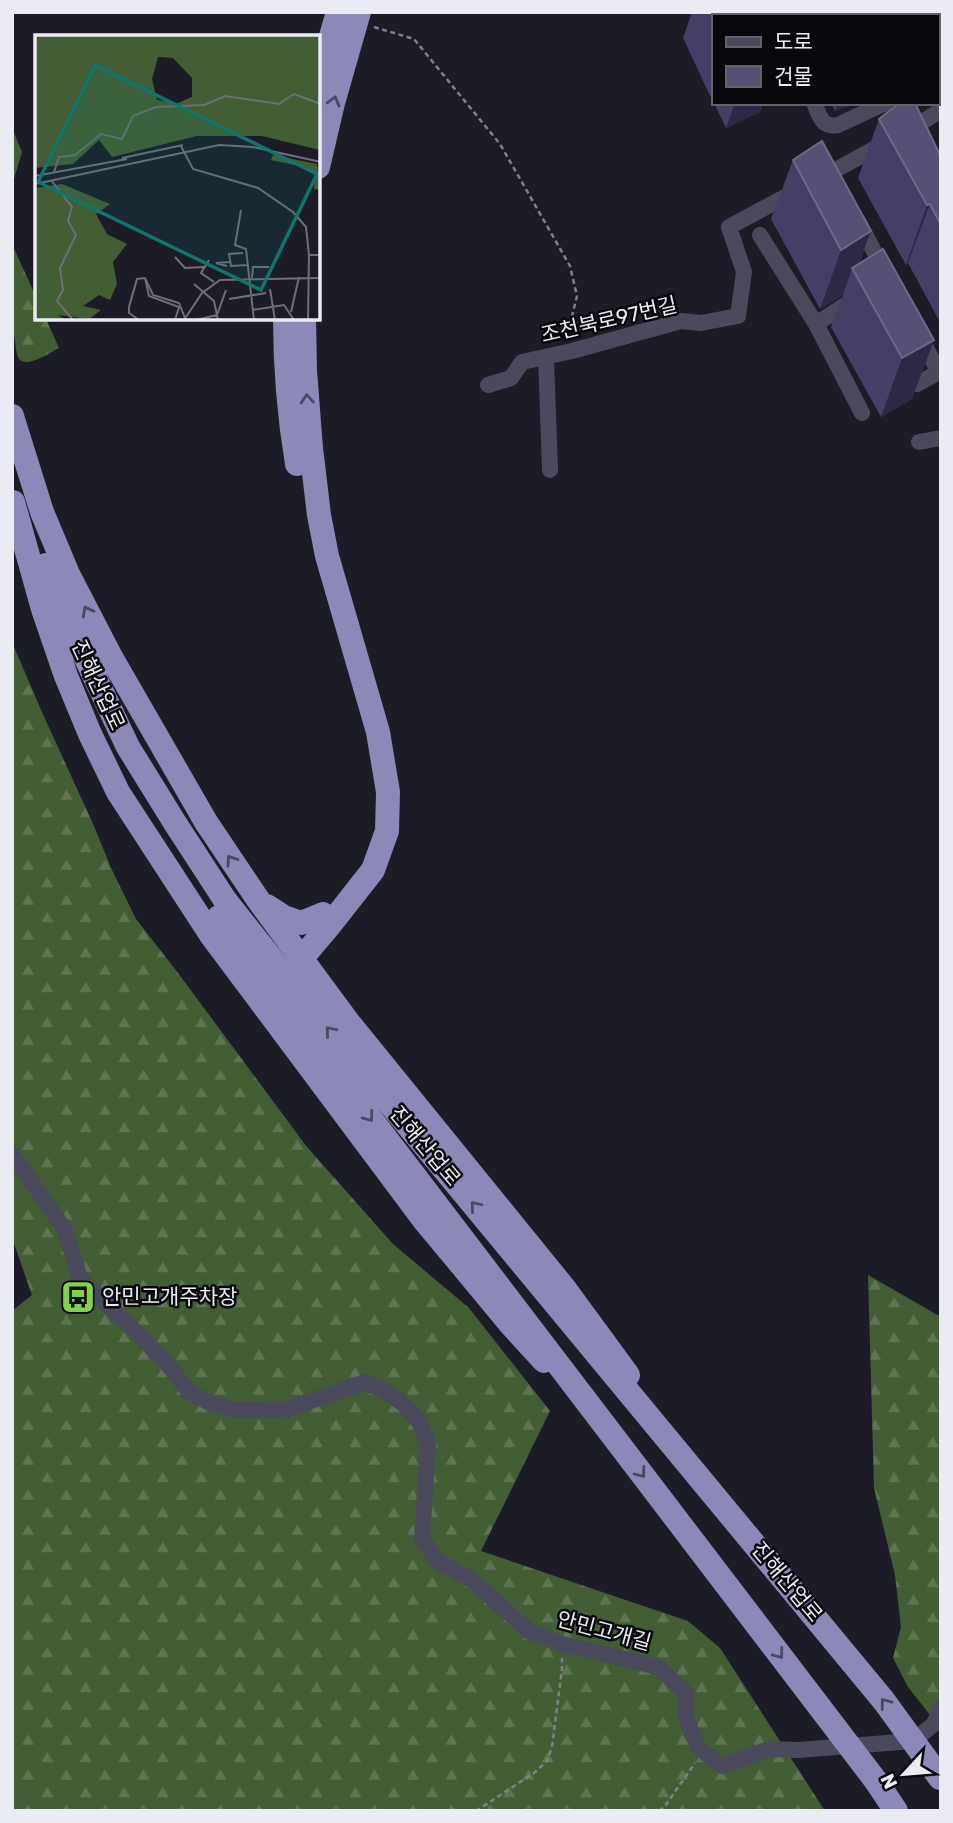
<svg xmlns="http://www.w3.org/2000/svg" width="953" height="1823" viewBox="0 0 953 1823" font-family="Rubik,'Noto Sans KR',sans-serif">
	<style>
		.forest { fill: url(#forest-firs) }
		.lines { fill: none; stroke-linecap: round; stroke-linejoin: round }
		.path { stroke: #80808a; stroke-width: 2.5; stroke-dasharray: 5 3.5; stroke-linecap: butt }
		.minor { stroke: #4b4a5d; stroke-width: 16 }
		.highway { stroke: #8c88b7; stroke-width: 24 }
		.highway-bridge { stroke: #8c88b7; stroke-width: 24 }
		.wall { fill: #443f65 }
		.shaded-wall { fill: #2c2946 }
		.building { fill: #565174; stroke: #6d6a88; stroke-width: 2 }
		.oneway { stroke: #4a4862 }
		.labels { text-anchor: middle; stroke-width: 5; stroke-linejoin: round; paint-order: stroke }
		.street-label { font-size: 21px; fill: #ebebf3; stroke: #07070c }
		.poi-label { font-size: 21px; fill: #ebebf3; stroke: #07070c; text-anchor: start }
		.inset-road { fill: none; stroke: #6f6f79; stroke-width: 2 }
		.view { fill: #0f766e; fill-opacity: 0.15; stroke: #0f766e; stroke-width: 3.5 }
		.inset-edge { fill: none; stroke: #ebebf3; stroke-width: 3.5 }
	</style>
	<defs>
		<pattern id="forest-firs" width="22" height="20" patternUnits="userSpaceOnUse" patternTransform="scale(1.75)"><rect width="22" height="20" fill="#435d35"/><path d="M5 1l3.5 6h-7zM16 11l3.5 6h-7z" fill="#5e7453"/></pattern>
	</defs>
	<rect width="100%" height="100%" fill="#1c1c27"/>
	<path class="forest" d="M12,128L22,152L12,186Z
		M12,244L37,299V318L46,319L59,348C49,353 21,373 17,354C15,345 15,335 12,326Z
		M12,642L41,710L94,826L111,868L136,919L178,973L307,1147L393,1244L469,1308L550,1411L481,1551L688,1621L720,1648L825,1811H12V1311L32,1295L12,1238Z
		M868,1275L941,1317V1729L908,1687L893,1658L901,1627L895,1575L874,1488Z"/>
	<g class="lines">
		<path class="path" d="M374,27L414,39L500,144L570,266L577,296L572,316L583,332
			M476,1811L534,1773L547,1761L552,1747L562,1669V1658
			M659,1811L665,1806L695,1763"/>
		<path class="minor" d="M814,103C820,116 821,128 838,125L885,103
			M905,133L941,110
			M819,179L885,143
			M858,221L885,272
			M760,235L816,324L853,300
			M816,324L862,413
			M546,357L550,470
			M908,367L917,384L939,372L919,335
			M488,385L511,378L522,362L572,351L681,321L701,323L738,316L744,272L729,227L796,191
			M919,442L941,438
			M12,1154L64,1228L80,1278L141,1337L169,1366L189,1392L210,1403L235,1410L288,1409L365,1382L383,1390L401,1402L417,1418L428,1443L422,1538L437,1561L472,1580L530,1632L562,1644L658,1667L685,1692L686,1719L699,1748L722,1766L769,1749L798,1750L913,1741L934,1724L941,1707"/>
		<path class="highway" d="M318,89L331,36L338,12
			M318,167L333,103L359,12
			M285,318C285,368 289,416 297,464
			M12,416L42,512L68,574L111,657L206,822L259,901L349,1023L565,1289L628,1375
			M13,502L43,609L66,676L90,734L118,792L211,935L424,1220L512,1326L544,1361
			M46,565L56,595L128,747L175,823L225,900
			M267,906L284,917L301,923L323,914
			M291,971L329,926L373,870L387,831L388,792L378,732L327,556L319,515L311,448L305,371L304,318
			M876,1781L896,1811"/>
		<path class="highway-bridge" d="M225,900L314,1012L884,1701L940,1778
			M219,917L256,968L876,1781"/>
	</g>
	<path class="wall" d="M692,12H760L762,16H713V102L683,38Z
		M793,12H870L871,16H792Z
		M914,12H941V87L937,80V16H913Z
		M714,103H763L760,112L726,128Z
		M831,103H856L835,111Z
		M879,119L941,157V324L908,263L906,265L858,178Z
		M793,160L871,231L859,264L934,340L912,399L881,417L831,327L843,295L820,309L771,219Z"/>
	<path class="shaded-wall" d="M735,103H763L760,112L726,128Z
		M838,103H856L835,111Z
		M930,204L908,263L906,265L927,205Z
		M871,231L855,273L852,268L843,295L820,309L841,250Z
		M934,340L912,399L881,417L902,358Z"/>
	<path class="building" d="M720,12H760L762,16H722Z
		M836,12H870L871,16H838Z
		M932,12H941V31L937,24V16H933Z
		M899,103H915L941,157V225L930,204L927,205L879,119Z
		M822,141L871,231L841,250L793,160Z
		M883,249L934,340L902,358L852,268Z"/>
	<defs><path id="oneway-chevron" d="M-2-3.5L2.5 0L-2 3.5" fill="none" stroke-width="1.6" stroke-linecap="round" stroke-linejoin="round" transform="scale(1.75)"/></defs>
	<g class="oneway">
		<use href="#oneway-chevron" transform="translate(334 101) rotate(-75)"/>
		<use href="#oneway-chevron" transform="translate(307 399) rotate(-94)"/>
		<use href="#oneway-chevron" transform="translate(87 611) rotate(-118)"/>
		<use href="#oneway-chevron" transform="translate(231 860) rotate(-124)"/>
		<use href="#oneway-chevron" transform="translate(330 1031) rotate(-130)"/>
		<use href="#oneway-chevron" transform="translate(369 1117) rotate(53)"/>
		<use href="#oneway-chevron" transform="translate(475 1206) rotate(-130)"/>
		<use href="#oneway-chevron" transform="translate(641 1473) rotate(53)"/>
		<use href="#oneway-chevron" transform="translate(779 1654) rotate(53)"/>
		<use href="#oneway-chevron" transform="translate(885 1703) rotate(-127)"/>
	</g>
	<defs>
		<g id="bus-square" transform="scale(1.75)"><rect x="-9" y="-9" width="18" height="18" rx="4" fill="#81d050" stroke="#07070c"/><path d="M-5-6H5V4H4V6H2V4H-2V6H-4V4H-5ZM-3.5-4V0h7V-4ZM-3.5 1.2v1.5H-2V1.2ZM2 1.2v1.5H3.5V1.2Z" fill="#111"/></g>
	</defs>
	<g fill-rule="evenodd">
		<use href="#bus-square" x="78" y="1297"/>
	</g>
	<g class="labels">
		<g class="street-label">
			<text transform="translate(609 320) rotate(-13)" y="7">조천북로97번길</text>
			<text transform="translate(98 685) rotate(65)" y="7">진해산업로</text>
			<text transform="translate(425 1146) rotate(50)" y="7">진해산업로</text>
			<text transform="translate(787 1582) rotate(50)" y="7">진해산업로</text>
			<text transform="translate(604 1631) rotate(15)" y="7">안민고개길</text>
		</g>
		<g class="poi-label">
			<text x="102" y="1304">안민고개주차장</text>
		</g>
	</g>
	<g transform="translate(35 35)">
		<rect width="285" height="285" fill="#1c1c27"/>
		<path d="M0,0H285V115L227,101H162L77,122L64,105L38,129L0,133ZM123,22L138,23L157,43V62L143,68L122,65L117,44ZM238,120L282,129L285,155L279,154L280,141L274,133L236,125ZM27,149L75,169L61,179L72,199L92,209L78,227L82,249L75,265L64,260L48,271L66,275L54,284L23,280L31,285H0V153Z" fill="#435d35" fill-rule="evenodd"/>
		<path class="inset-road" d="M146,111L158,134L223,153L258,177L271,192L274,220M87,123L148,110M19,137L24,122L40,120L66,99L87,104L98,81L121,72L169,70L190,61L244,69L259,59L286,69M0,141L92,124M16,145L37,172L33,186L41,200L25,233L28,255L22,266L38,285M0,149L184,110L218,112L286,127M206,175L200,210L211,214L219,285M208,218L194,219L196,231L212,230M140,222L150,233L169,232M174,225L166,238L179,247M192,231L181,228L195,227M217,243L218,232H234M159,249L179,266L183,285M235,254L240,285M194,264L231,258M217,275L249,270L259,285M256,277L264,242M104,285L94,278V272L102,244L110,243M140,285L144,272L114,261L110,243L118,260L144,268L150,283M149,285L167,258L185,245L286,243M161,285L182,280L191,255M273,285L274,220H286"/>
		<path class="view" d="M60,30L282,139L226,255L3,147Z"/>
		<rect width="285" height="285" class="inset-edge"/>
	</g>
	<rect width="953" height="1823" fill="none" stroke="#ebebf3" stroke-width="28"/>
	<rect x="712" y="14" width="228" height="91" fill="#07070c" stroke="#626268" stroke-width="2"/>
	<rect x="726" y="37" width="35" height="10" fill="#4b4a5d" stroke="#626268" stroke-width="2"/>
	<text x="774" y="49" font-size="21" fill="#ebebf3">도로</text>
	<rect x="726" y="66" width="35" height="21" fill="#565174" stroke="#626268" stroke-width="2"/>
	<text x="774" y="84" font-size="21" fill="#ebebf3">건물</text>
	<g transform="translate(904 1774) rotate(244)" stroke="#07070c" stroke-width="5" paint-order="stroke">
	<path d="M0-5L12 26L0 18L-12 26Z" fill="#ebebf3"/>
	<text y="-10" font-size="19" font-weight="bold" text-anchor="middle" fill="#ebebf3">N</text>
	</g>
</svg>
